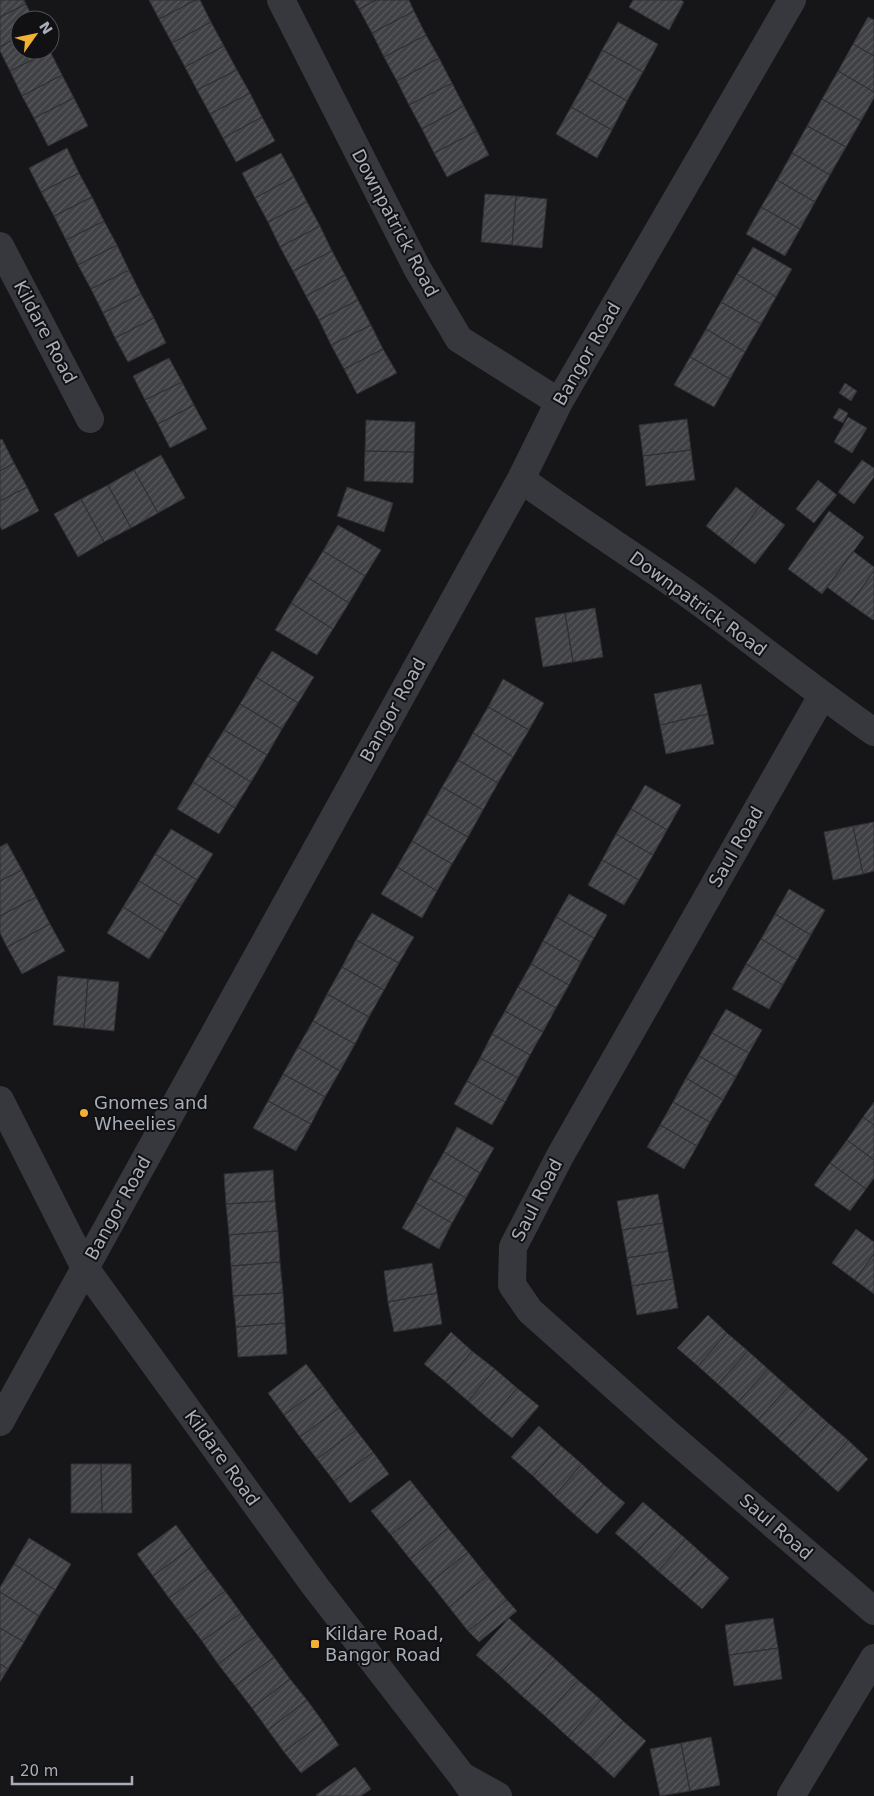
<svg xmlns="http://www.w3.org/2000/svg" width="874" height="1796" viewBox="0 0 874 1796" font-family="'DejaVu Sans',sans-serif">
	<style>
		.building { fill: url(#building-hatch); stroke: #303034 }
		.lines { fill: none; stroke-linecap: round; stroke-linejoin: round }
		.minor { stroke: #37383d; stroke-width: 28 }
		.poi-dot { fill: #f2b134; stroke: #111113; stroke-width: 2 }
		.labels { text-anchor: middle; stroke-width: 4; stroke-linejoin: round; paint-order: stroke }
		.street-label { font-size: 18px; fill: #a8adb8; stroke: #111113 }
		.poi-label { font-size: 18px; fill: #a8adb8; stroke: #111113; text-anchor: start }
	</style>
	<defs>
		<pattern id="building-hatch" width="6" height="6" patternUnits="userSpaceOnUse" patternTransform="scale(1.25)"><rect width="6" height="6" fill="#404145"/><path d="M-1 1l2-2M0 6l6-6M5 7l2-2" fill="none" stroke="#595a5e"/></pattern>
	</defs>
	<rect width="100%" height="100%" fill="#161618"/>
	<path class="building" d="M0,0H24L26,4L0,17Z
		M149,0H196L159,19Z
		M196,0H200L211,22L172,43L159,19Z
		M354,0H376L359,9Z
		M376,0H409L414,11L372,33L359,9Z
		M633,0H681L684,2L669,30L629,7Z
		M26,4L34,20H20V36L0,47V17Z
		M414,11L426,35L384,57L372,33Z
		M868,17L874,20V56L853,44Z
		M211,22L224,46L185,67L172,43Z
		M618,22L658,44L643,72L602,50Z
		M426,35L439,58L397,81L384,57Z
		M20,36V50L50,51L10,71L0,51V47Z
		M853,44L874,56V92L838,71Z
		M224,46L237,70L197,90L185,67Z
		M602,50L643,72L627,101L587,78Z
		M50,51L62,75L22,96L10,71Z
		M439,58L452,83L409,105L397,81Z
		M237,70L250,93L210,114L197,90Z
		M838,71L874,92V98L861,121L822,99Z
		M62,75L74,98L34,118L22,96Z
		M587,78L627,101L612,130L571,107Z
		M452,83L464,106L422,129L409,105Z
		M250,93L262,117L223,138L210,114Z
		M74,98L88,126L48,146L34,118Z
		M822,99L861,121L846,147L807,126Z
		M464,106L477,131L434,153L422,129Z
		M571,107L612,130L597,158L556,134Z
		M262,117L275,141L236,162L223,138Z
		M807,126L846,147L830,175L792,153Z
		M477,131L489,155L447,177L434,153Z
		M67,148L79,173L41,192L29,168Z
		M281,153L294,177L255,198L242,173Z
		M792,153L830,175L815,202L777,180Z
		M79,173L92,197L54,216L41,192Z
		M294,177L307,202L268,222L255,198Z
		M777,180L815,202L800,229L761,207Z
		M485,194L516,196L512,245L481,242Z
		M516,196L547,199L542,248L512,245Z
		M92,197L104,221L66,240L54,216Z
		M307,202L320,226L280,247L268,222Z
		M761,207L800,229L785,256L746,234Z
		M104,221L117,245L78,265L66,240Z
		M320,226L332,251L293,271L280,247Z
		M117,245L129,270L91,289L78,265Z
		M753,247L792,269L776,297L737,274Z
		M332,251L345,275L306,296L293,271Z
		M129,270L141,294L103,313L91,289Z
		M737,274L776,297L761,324L721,302Z
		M345,275L358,300L319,320L306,296Z
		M141,294L154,318L115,338L103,313Z
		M358,300L371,325L331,345L319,320Z
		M721,302L761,324L745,352L706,329Z
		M154,318L166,343L128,362L115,338Z
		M371,325L383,349L344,369L331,345Z
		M706,329L745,352L730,379L690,357Z
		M383,349L397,373L357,394L344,369Z
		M690,357L730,379L714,407L674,385Z
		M169,358L182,382L145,400L133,376Z
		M182,382L194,405L158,424L145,400Z
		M845,383L857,391L851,401L839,393Z
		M194,405L207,429L170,448L158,424Z
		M839,408L848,413L843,423L833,418Z
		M848,417L867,428L852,453L834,442Z
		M687,419L691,450L643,456L639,425Z
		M366,420L415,422L414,452L365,451Z
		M2,439L14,463L0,471V440Z
		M691,450L695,480L646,486L643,456Z
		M365,451L414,452L413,483L364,481Z
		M161,455L185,498L158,513L134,470Z
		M862,460L874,468V477L854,504L838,492Z
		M14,463L27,487L0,501V471Z
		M134,470L158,513L131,528L108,485Z
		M818,480L837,495L814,523L796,509Z
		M108,485L131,528L104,542L81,499Z
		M27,487L39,511L2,530L0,526V501Z
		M347,487L393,503L384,532L337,516Z
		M736,487L760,506L730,545L706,526Z
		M81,499L104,542L78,557L54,514Z
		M760,506L785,525L755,564L730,545Z
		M829,511L864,537L822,594L788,569Z
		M338,525L381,550L365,576L323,551Z
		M323,551L365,576L349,603L307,577Z
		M853,551L874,567V571L850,604L827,587Z
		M874,571V619L873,620L850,604Z
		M307,577L349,603L333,629L291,603Z
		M291,603L333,629L317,655L275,630Z
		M595,608L603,657L573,662L565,613Z
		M565,613L573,662L543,667L535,618Z
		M272,651L314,677L298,703L256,677Z
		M256,677L298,703L282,729L240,704Z
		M503,679L544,703L529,730L488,707Z
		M701,684L708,714L660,725L654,694Z
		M240,704L282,729L267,755L224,730Z
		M488,707L529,730L513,757L473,733Z
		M708,714L714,744L666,754L660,725Z
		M224,730L267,755L251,782L208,756Z
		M473,733L513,757L498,783L458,760Z
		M208,756L251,782L235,808L193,782Z
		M458,760L498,783L483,810L442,787Z
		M193,782L235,808L219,834L177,809Z
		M645,785L681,805L667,830L631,809Z
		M442,787L483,810L468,837L427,814Z
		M631,809L667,830L653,855L616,834Z
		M427,814L468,837L452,864L412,841Z
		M874,822V871L863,874L853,826Z
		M853,826L863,874L833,880L824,832Z
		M171,829L213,854L197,880L155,854Z
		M616,834L653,855L639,880L602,860Z
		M412,841L452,864L437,891L397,867Z
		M7,843L22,870L0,881V847Z
		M155,854L197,880L181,906L139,881Z
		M602,860L639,880L624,905L588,885Z
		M397,867L437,891L422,918L381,894Z
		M22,870L36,897L0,916V881Z
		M139,881L181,906L165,933L123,907Z
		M789,889L825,910L811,935L775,914Z
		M569,894L607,915L594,938L556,917Z
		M36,897L50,924L7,947L0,933V916Z
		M123,907L165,933L149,959L107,933Z
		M372,913L414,937L399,963L356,940Z
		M775,914L811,935L797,960L761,939Z
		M556,917L594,938L581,962L543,941Z
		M50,924L65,951L22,974L7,947Z
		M761,939L797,960L783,985L746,964Z
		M356,940L399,963L384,990L342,967Z
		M543,941L581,962L569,985L531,964Z
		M531,964L569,985L556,1008L518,987Z
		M746,964L783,985L769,1009L732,989Z
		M342,967L384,990L369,1017L327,994Z
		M58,976L88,979L84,1028L53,1025Z
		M88,979L119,982L114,1031L84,1028Z
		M518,987L556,1008L543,1032L505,1011Z
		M327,994L369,1017L355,1044L313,1021Z
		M726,1009L762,1030L749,1053L712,1033Z
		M505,1011L543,1032L530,1055L492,1034Z
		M313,1021L355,1044L340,1071L298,1047Z
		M712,1033L749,1053L736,1077L699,1056Z
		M492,1034L530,1055L518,1078L480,1058Z
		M298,1047L340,1071L325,1097L283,1074Z
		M699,1056L736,1077L723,1100L686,1078Z
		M480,1058L518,1078L505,1102L467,1081Z
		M283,1074L325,1097L311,1124L268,1101Z
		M686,1078L723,1100L710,1122L673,1102Z
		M467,1081L505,1102L492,1125L454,1104Z
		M268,1101L311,1124L296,1151L253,1128Z
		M673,1102L710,1122L697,1146L660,1125Z
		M874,1102V1125L863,1117Z
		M863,1117L874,1125V1160L847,1140Z
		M660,1125L697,1146L684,1169L647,1147Z
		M457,1127L494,1148L480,1173L444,1152Z
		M847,1140L874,1160V1178L866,1189L830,1163Z
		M444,1152L480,1173L466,1198L429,1178Z
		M830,1163L866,1189L850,1211L814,1185Z
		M273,1170L275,1201L226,1204L224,1174Z
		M429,1178L466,1198L452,1223L416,1203Z
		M658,1194L663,1223L622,1230L617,1201Z
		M275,1201L278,1231L229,1235L226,1204Z
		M416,1203L452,1223L439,1249L402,1228Z
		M663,1223L668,1251L627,1258L622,1230Z
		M856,1229L874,1242V1254L855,1280L832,1263Z
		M278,1231L280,1262L231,1266L229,1235Z
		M668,1251L673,1279L632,1286L627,1258Z
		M874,1254V1294L855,1280Z
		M280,1262L283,1293L233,1296L231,1266Z
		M432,1263L437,1293L388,1302L384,1271Z
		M673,1279L678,1308L637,1315L632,1286Z
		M283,1293L285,1323L236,1327L233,1296Z
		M437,1293L442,1324L394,1332L388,1302Z
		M708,1315L727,1333L698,1366L677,1348Z
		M285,1323L287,1354L238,1357L236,1327Z
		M451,1332L472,1351L446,1382L424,1364Z
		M727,1333L748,1351L718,1384L698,1366Z
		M472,1351L495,1369L468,1401L446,1382Z
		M748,1351L768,1369L738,1402L718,1384Z
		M306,1364L323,1386L284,1415L268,1393Z
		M495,1369L517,1388L490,1420L468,1401Z
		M768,1369L788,1387L758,1420L738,1402Z
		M323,1386L339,1408L300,1437L284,1415Z
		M788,1387L808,1405L778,1438L758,1420Z
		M517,1388L539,1406L512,1438L490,1420Z
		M808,1405L828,1423L798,1456L778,1438Z
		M339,1408L356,1430L317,1459L300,1437Z
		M828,1423L848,1440L818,1474L798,1456Z
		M539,1426L560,1445L533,1476L511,1457Z
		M356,1430L373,1452L334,1481L317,1459Z
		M848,1440L868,1459L838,1492L818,1474Z
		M560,1445L582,1464L554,1496L533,1476Z
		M373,1452L389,1474L350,1503L334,1481Z
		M71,1464H101L102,1513H71Z
		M101,1464H131L132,1513H102Z
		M582,1464L603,1484L575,1515L554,1496Z
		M410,1480L429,1504L391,1535L371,1511Z
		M603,1484L625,1503L597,1534L575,1515Z
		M643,1502L665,1521L637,1552L615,1533Z
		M429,1504L448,1528L410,1559L391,1535Z
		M665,1521L686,1539L658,1571L637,1552Z
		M176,1525L192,1547L153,1576L137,1554Z
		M448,1528L468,1552L430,1583L410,1559Z
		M29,1538L71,1564L55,1590L14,1564Z
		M686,1539L708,1559L680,1590L658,1571Z
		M192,1547L208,1569L169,1598L153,1576Z
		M468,1552L487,1576L449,1607L430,1583Z
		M708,1559L729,1578L702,1609L680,1590Z
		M14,1564L55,1590L39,1616L0,1592V1587Z
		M208,1569L225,1591L186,1620L169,1598Z
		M487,1576L507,1600L468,1631L449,1607Z
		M225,1591L241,1613L202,1641L186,1620Z
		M0,1592L39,1616L24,1642L0,1628Z
		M507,1600L517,1611L479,1642L468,1631Z
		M241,1613L257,1635L218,1664L202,1641Z
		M509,1618L532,1639L499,1675L476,1655Z
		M773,1618L778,1648L729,1655L725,1625Z
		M0,1628L24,1642L8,1669L0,1664Z
		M257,1635L274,1657L235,1686L218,1664Z
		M532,1639L555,1659L522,1696L499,1675Z
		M778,1648L782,1679L734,1686L729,1655Z
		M274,1657L290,1679L252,1708L235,1686Z
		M555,1659L578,1680L545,1716L522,1696Z
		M0,1664L8,1669L0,1682Z
		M290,1679L307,1700L268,1730L252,1708Z
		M578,1680L601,1700L568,1737L545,1716Z
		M307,1700L323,1722L284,1752L268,1730Z
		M601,1700L623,1721L591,1757L568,1737Z
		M623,1721L646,1741L614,1778L591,1757Z
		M323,1722L339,1745L301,1773L284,1752Z
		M711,1737L720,1785L690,1791L681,1743Z
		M681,1743L690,1791L660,1796L650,1749Z
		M355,1767L371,1789L361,1796H317L316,1795Z"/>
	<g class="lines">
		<path class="minor" d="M281,0L417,268L459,339L559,402
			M0,246L90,419
			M521,479C574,518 630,553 684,591C748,637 809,687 874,732
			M822,696L560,1156L513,1247L512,1285L530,1311L667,1433L874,1611
			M0,1100L85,1268L315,1586L462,1776L476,1796
			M0,1422L521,479L559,402L792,0
			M462,1776L498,1796
			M791,1796L874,1658"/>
	</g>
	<g class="poi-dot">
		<circle cx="84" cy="1113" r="5"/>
		<rect x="310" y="1639" width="10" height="10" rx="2.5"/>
	</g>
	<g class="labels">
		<g class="street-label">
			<text transform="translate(395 223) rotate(62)" y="6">Downpatrick Road</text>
			<text transform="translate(45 332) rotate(62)" y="6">Kildare Road</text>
			<text transform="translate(587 354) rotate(-60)" y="6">Bangor Road</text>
			<text transform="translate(698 604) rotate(36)" y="6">Downpatrick Road</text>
			<text transform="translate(393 710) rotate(-61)" y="6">Bangor Road</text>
			<text transform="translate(736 847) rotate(-60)" y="6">Saul Road</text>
			<text transform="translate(537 1200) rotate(-63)" y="6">Saul Road</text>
			<text transform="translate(118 1208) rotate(-61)" y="6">Bangor Road</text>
			<text transform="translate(222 1458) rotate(54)" y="6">Kildare Road</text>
			<text transform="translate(776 1527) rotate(41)" y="6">Saul Road</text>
		</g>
		<g class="poi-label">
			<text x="94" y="1109">Gnomes and<tspan x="94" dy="21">Wheelies</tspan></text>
			<text x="325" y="1640">Kildare Road,<tspan x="325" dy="21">Bangor Road</tspan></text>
		</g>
	</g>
	<g transform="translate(35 35) rotate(57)"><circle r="24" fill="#111113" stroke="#4d4f55"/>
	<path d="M0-4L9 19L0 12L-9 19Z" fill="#f2b134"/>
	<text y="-8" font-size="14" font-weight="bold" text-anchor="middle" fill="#a8adb8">N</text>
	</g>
	<path d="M12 1776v8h120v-8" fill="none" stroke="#a8adb8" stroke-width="2.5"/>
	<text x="20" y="1776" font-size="15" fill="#a8adb8" stroke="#111113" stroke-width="4" paint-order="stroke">20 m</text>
</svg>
